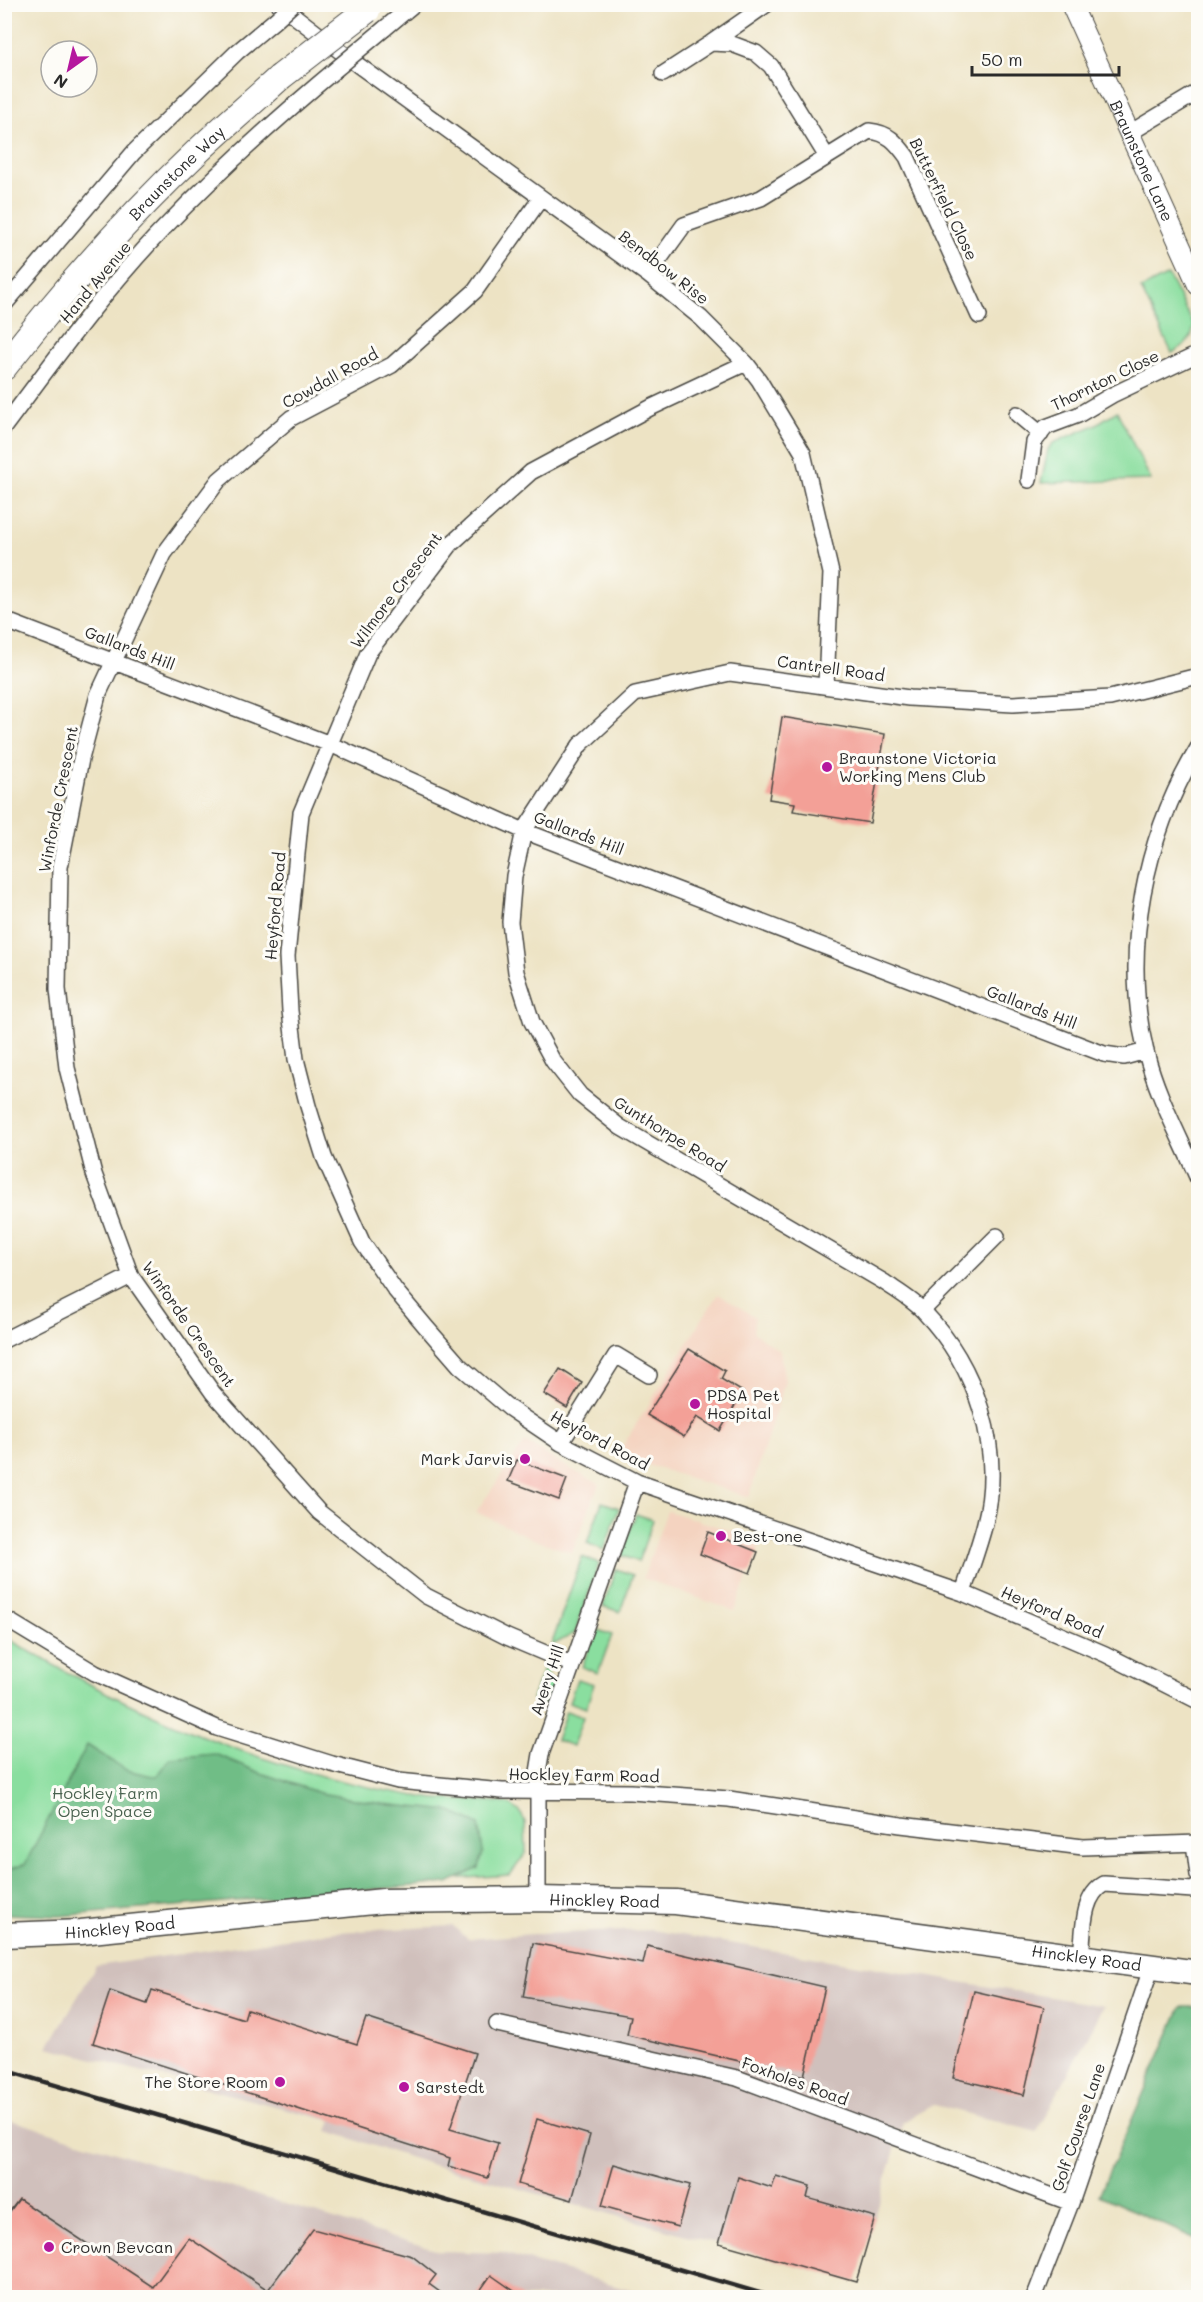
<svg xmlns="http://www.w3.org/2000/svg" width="1203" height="2302" viewBox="0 0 1203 2302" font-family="Mali,sans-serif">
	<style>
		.built { fill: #f4d3c0 }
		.industrial { fill: #d0c0bc }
		.green { fill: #8ade9f; stroke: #5a8465; stroke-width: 1.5 }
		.forest { fill: #6fbd86; stroke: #4d7458; stroke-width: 1.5 }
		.building { fill: #f3a097 }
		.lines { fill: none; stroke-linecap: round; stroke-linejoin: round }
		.minor-casing { stroke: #484742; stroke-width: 18 }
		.tertiary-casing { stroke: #484742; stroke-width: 22 }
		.primary-casing { stroke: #484742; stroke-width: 27 }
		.trunk-casing { stroke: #484742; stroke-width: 28 }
		.minor { stroke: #fff; stroke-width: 15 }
		.tertiary { stroke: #fff; stroke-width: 20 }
		.primary { stroke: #fff; stroke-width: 24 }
		.trunk { stroke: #fff; stroke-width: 26 }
		.rail { stroke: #2b2b2b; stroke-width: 4.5 }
		.minor-bridge-casing { stroke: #484742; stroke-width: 18; stroke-linecap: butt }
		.trunk-bridge-casing { stroke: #484742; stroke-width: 28; stroke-linecap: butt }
		.minor-bridge { stroke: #fff; stroke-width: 15 }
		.trunk-bridge { stroke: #fff; stroke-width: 26 }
		.poi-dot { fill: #b5179e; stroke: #fdfcf7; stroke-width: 2 }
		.labels { text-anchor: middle; stroke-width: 6; stroke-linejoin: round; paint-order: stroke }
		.street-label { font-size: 16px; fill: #2b2b2b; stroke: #fdfcf7 }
		.poi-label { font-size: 16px; fill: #2b2b2b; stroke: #fdfcf7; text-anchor: start }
		.park-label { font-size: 16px; fill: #48614e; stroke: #fdfcf7 }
	</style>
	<rect width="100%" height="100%" fill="#fdfcf7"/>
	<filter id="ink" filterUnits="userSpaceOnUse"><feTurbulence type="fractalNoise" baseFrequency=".0167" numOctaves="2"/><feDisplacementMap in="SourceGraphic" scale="12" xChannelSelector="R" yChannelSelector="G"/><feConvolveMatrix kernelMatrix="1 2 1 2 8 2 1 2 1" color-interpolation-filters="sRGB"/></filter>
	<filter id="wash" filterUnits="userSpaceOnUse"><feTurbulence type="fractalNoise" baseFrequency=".008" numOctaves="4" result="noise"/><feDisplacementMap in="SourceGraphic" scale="24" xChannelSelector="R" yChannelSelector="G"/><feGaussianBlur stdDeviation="1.35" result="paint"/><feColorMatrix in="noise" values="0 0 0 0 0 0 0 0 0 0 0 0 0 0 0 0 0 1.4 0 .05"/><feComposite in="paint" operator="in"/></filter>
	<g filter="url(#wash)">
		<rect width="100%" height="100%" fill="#ede3c4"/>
		<path class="built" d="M718,1294L755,1317L753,1332L780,1351L785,1381L749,1497L645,1464L620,1450Z
			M525,1442L561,1464L599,1484L572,1553L533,1539L476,1512Z
			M667,1511L762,1540L734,1611L643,1578Z"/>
		<path class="industrial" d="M453,1926L468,1939L533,1934L652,1930L1104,2006L1037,2132L934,2105L903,2122L856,2282L433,2165L328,2131L332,2121L48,2047L96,1966L335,1932Z
			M4,2118L439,2251L503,2253L657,2297H5Z"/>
		<path class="green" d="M1168,275L1194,326C1192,340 1185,346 1172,353L1141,289Z
			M1117,411L1151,480L1041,483L1048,449L1053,443L1095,425Z
			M602,1502L619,1508L604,1550L587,1543Z
			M636,1514L653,1520L638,1562L621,1555Z
			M582,1557L599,1563L575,1633L551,1646Z
			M616,1569L633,1575L620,1612L603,1606Z
			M595,1629L612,1635L598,1673L582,1667Z
			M5,1637C134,1714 272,1774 422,1797C447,1801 474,1800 499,1802L511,1805L520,1812L525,1822L526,1853L510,1875L5,1909Z
			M544,1667L555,1688L549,1705L532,1699Z
			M577,1679L594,1684L586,1708L569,1702Z
			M566,1711L583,1717L573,1746L556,1740Z"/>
		<path class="forest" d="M87,1745L126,1770L157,1777L170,1758L215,1754L261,1773L320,1793L383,1804L451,1811L479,1825L483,1852L479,1868L448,1883L59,1916L5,1914V1871L25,1864Z
			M1181,2007H1198V2240L1099,2195Z"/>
		<g id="blocks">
			<path class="building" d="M782,717L885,734L870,823L793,811L795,803L769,799Z
				M689,1349L725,1371L721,1379L743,1392L720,1431L697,1417L684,1437L647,1415Z
				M560,1369L582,1383L567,1408L544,1394Z
				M517,1460L567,1479L559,1500L508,1481Z
				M708,1532L758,1552L750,1573L700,1554Z
				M533,1943L643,1964L647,1946L825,1987L804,2076L627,2035L631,2016L523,1997Z
				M152,1990L244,2019L247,2009L357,2044L366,2018L475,2053L450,2129L498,2143L488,2178L448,2166L450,2158L93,2043L110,1991L147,2004Z
				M974,1991L1044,2007L1024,2095L953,2078Z
				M537,2119L590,2135L572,2200L518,2184Z
				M614,2164L690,2185L678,2227L602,2206Z
				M776,2176L810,2186L807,2198L875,2217L856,2282L719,2243L738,2177L772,2188Z
				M19,2199L153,2287L189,2238L268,2290L313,2229L412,2256L436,2275L429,2284L448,2298H4V2219Z
				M491,2275L524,2298H475Z"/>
		</g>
	</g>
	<g filter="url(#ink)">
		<use href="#blocks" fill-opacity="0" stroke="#484742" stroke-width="1.5"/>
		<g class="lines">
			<g class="minor-casing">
				<path id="minor" d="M279,4L358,65L648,275L701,318L746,363L759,380L803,453L831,573L826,685
					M384,29L414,4
					M711,43L767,4
					M663,74L711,43L732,44L756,53L771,66L827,157
					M1128,134L1198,92
					M541,198L475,291L392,365L291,418L219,480L164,554L98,695L81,759L60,867L58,989L67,1068L94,1174L131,1276L213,1393L319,1512L426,1596L507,1637L571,1664
					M648,275L684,225L761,198L869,131C889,133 896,142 907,157L979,316
					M4,305L134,152L237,52L274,21
					M746,363L650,408L531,472L451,544L368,653L301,813L287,956L290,1011L296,1059L308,1106L324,1157L362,1242L395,1290L426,1327L460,1366L509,1408L561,1443L637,1482L963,1593L1105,1654L1198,1701
					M1017,414L1041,434
					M4,427C55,359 105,289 164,228C219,171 280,116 341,65
					M1029,480L1034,442L1046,427L1078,415L1112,395L1198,354
					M4,620L330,744L524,831L1104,1054L1124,1057L1146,1051
					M1198,748C1145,836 1121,950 1146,1052C1157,1096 1180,1137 1198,1179
					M923,1310L997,1236
					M4,1340L131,1276
					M561,1443L616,1355L649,1375
					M963,1593C970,1570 979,1547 985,1523C1004,1449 976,1366 924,1312C913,1300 897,1291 884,1282L620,1127L580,1095L553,1061L532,1022L516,972L510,922L514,876L524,831L580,745L635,694L730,673L909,698L1013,704L1110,698L1198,676
					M4,1618L95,1673L217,1728L332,1764L398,1781L502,1791L631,1792L729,1799L901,1825L1083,1847L1198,1843
					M1194,1843L1198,1875
					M538,1899V1772L541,1754L637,1482
					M1081,1956C1084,1932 1081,1897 1104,1884L1193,1890L1198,1886
					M497,2024L737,2078L1071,2203
					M1034,2298L1071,2203L1152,1966"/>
			</g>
			<g class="tertiary-casing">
				<g id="tertiary">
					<path id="s1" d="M1071,4L1198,285"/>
				</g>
			</g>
			<g class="primary-casing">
				<g id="primary">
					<path id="s2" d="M4,1935L81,1932L383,1901L538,1899L676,1902L1198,1973"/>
				</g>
			</g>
			<g class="trunk-casing">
				<g id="trunk">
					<path id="s3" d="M4,367C63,291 127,218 197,152C223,127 252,103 279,78"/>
				</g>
			</g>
			<use href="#minor" class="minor"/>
			<use href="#tertiary" class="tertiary"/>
			<use href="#primary" class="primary"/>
			<use href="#trunk" class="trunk"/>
			<path class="rail" d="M4,2070L777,2298"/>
			<g class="minor-bridge-casing">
				<path id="minor-bridge" d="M274,21L293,4
					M341,65L384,29"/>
			</g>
			<g class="trunk-bridge-casing">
				<path id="trunk-bridge" d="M279,78L367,10"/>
			</g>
			<use href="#minor-bridge" class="minor-bridge"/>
			<use href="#trunk-bridge" class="trunk-bridge"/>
		</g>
	</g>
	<g class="poi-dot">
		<circle cx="827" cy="767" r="6"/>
		<circle cx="695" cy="1404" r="6"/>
		<circle cx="525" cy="1459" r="6"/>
		<circle cx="721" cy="1536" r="6"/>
		<circle cx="280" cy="2082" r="6"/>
		<circle cx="404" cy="2087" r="6"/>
		<circle cx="49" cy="2247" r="6"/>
	</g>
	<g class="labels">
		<g class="street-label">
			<text dy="6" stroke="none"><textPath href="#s1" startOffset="172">Braunstone Lane</textPath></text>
			<text dy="6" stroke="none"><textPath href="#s3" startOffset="260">Braunstone Way</textPath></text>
			<text transform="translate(944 199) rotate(64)" y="6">Butterfield Close</text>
			<text transform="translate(664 267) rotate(38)" y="6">Bendbow Rise</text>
			<text transform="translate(95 282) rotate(-50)" y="6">Hand Avenue</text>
			<text transform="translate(330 378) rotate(-29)" y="6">Cowdall Road</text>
			<text transform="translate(1105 380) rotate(-26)" y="6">Thornton Close</text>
			<text transform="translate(396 590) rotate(-53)" y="6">Wilmore Crescent</text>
			<text transform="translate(130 648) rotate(21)" y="6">Gallards Hill</text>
			<text transform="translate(831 668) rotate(8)" y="6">Cantrell Road</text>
			<text transform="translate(58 799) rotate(-79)" y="6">Winforde Crescent</text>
			<text transform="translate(579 833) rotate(21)" y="6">Gallards Hill</text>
			<text transform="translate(275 906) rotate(-85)" y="6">Heyford Road</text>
			<text transform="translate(1032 1007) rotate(21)" y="6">Gallards Hill</text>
			<text transform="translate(670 1134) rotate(32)" y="6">Gunthorpe Road</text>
			<text transform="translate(189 1324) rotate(55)" y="6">Winforde Crescent</text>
			<text transform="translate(600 1440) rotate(28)" y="6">Heyford Road</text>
			<text transform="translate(1052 1612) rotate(23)" y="6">Heyford Road</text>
			<text transform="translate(547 1680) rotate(-71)" y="6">Avery Hill</text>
			<text transform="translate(584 1775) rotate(1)" y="6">Hockley Farm Road</text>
			<text dy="6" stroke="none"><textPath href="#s2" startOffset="602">Hinckley Road</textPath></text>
			<text dy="6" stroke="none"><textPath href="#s2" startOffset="116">Hinckley Road</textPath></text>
			<text dy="6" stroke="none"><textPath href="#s2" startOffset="1088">Hinckley Road</textPath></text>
			<text transform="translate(795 2081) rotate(20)" y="6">Foxholes Road</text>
			<text transform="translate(1078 2127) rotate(-71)" y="6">Golf Course Lane</text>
		</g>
		<g class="poi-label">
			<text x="839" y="764">Braunstone Victoria<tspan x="839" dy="18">Working Mens Club</tspan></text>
			<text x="707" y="1401">PDSA Pet<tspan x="707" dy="18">Hospital</tspan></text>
			<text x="513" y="1465" text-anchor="end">Mark Jarvis</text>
			<text x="733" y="1542">Best-one</text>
			<text x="268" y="2088" text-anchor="end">The Store Room</text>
			<text x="416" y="2093">Sarstedt</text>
			<text x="61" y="2253">Crown Bevcan</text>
		</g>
		<g class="park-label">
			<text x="105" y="1799">Hockley Farm<tspan x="105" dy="18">Open Space</tspan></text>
		</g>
	</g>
	<rect width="1203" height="2302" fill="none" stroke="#fdfcf7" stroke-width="24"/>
	<g transform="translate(69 69) rotate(214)"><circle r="28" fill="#fdfcf7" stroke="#a9a8a5" stroke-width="1.5"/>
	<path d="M0-4.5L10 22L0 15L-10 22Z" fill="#b5179e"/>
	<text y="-9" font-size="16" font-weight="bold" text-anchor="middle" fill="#2b2b2b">N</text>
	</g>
	<path d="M972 66v9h147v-9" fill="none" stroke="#2b2b2b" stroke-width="3"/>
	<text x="981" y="66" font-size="18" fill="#2b2b2b" stroke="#fdfcf7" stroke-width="4.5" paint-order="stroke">50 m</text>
</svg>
